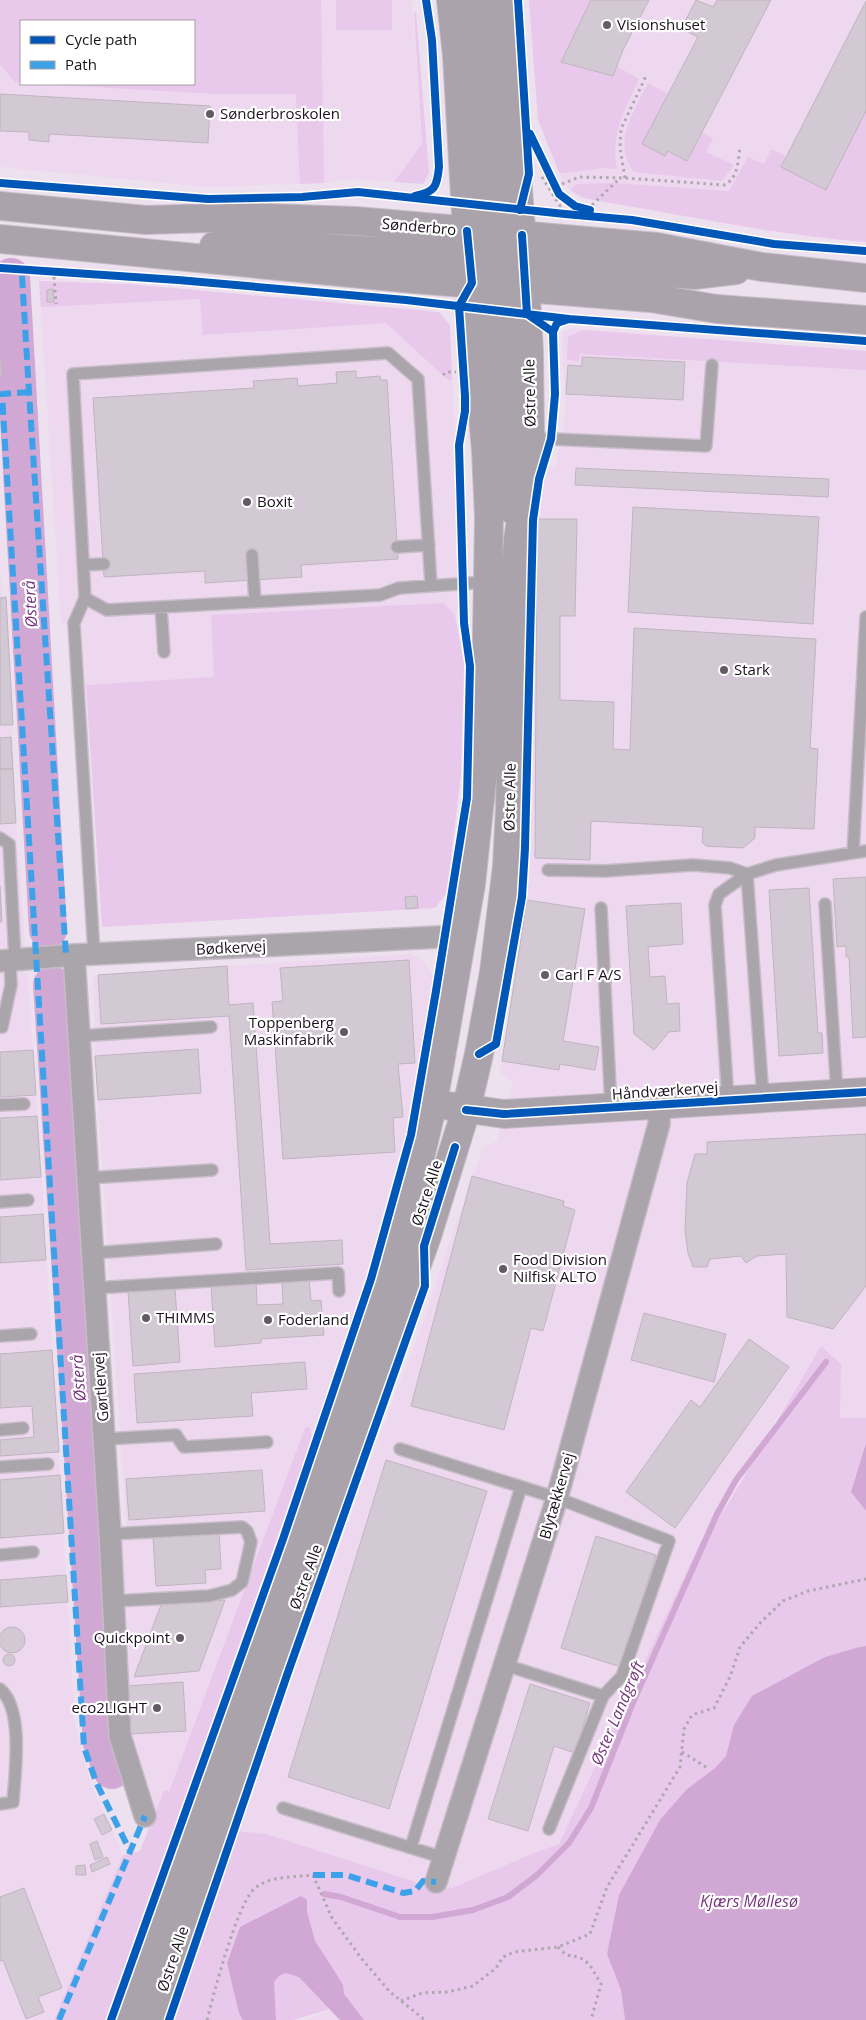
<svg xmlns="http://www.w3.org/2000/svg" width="866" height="2020" viewBox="0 0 866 2020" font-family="'Open Sans',sans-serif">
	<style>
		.built { fill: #eed8f0; fill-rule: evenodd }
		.green { fill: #e8c8eb }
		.water { fill: #d1a7d4 }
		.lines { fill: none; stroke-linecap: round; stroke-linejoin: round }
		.stream { stroke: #d1a7d4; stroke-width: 6 }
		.river { stroke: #d1a7d4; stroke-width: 38 }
		.building { fill: #d3c9d4; stroke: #bfb4bf }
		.lane-casing { stroke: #c7bdc8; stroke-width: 14 }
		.street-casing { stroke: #c7bdc8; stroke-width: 24 }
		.secondary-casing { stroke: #c7bdc8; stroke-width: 30 }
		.path { stroke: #ada7ae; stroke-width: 3; stroke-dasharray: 2.5 4; stroke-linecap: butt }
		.lane { stroke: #aaa5aa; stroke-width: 11 }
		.street { stroke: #aaa5aa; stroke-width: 21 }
		.secondary { stroke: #aaa3ab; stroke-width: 28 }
		.quiet { stroke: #3da1ea; stroke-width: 6; stroke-dasharray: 12 6; stroke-linecap: butt }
		.cycleway-casing { stroke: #fff; stroke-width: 11 }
		.cycleway { stroke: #0057b8; stroke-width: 8 }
		.poi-dot { fill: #645a65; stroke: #fff; stroke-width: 2 }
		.labels { text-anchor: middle; stroke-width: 4.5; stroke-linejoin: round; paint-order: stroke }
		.poi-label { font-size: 15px; fill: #1a121b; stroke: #fff; text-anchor: start }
		.street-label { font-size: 15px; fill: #1a121b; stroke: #fff }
		.water-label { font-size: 16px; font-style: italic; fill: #77357e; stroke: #fff }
	</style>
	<rect width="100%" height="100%" fill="#eee1ef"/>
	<path class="built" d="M0,0H412L422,144L394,182L353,179L324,183L205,187L0,167ZM21,21H194V84H21Z
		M529,0H866V136L772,232L581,197L570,190L562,180L538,120Z
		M39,281L128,284L439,312L450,325L460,554L459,605L455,615L444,603L211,615L215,678L86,685L82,623L61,624Z
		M569,328L866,351V1418H840L841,1364L821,1346L700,1543L559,1844L534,1853L452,1888L422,1884L266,1834L238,1831L373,1453L419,1333L472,1176L484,1147L497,1141L513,1082L506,1079L500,1071L527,900L530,851L537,519L544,467H555L563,434L565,412L562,333Z
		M0,565L2,597H6L16,823L39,1132L75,1724L91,1785L123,1855L54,2020H0Z
		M410,954L415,955L423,960L433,977L408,1132L369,1271L337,1370L185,1800L164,1790L153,1816L130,1743L118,1539H127L95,1056L93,978L98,975L105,974Z
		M331,2010L340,2020H306Z"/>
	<path class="green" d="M0,0H321L324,183L300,184L296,94H216L39,84H194V21H21V83L15,82L0,64Z
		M336,0H392V30H336Z
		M529,0H591L562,62L612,76L616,66L639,79C625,110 610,134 617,169L602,168L566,173L559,172L538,120Z
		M416,12L429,173L423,184L394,182L422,144L414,13Z
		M648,83L668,94L665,156L668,151L687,161L702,133L713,138L706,152L734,165L722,181L634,172C611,144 635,110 648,83Z
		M866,111V242C778,235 689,216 599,201L581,197L570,190L577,184L612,183L729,191L748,157L764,164L771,149L786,156L781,167L826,190Z
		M39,281L128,284L439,312L450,325L452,380H448L386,323L203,335L200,299L41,307Z
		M583,330L866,351V370L580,354L579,361L567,360L568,337Z
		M444,603L455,615L464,664L461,773L447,893L435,908L102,927L86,685L214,677L211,615Z
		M821,1346L841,1364L840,1418H866V1443L851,1492L866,1511V1646L859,1647L825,1657L734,1725L726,1756L715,1768L687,1789L607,1954L621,1990L625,2020H339L330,2009L293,2020H174L238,1831L266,1834L422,1884L452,1888L534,1853L559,1844L700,1543L729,1502Z
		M310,1427L312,1438L107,2020H54L123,1855L140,1851L164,1790L169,1792L305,1428Z"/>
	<path class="water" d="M866,1443V1511L851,1492Z
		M866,1646V2020H625L621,1990L607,1954L619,1895L660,1820L687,1789L715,1768L726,1756L734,1725L752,1696L825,1657L859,1647Z
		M301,1896L307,1900V1912L315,1941L337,1975L343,1985L344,1994L364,2020H340L299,1977L286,1973L279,1976L274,1982L276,2020H243L239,2013L227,1963L240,1927Z"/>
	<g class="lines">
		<path class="stream" d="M324,1894L341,1897L400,1917H432L473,1910L508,1897L537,1875L569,1843L591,1808L635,1698L717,1514L736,1480L826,1362"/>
		<path class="river" d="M11,277L48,930
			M52,985L102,1743L112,1770"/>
	</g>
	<path class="building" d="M591,0H649L623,50L613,76L561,62Z
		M696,0L713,7L717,0H771L687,161L668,151L665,156L642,144L698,37L681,29Z
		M866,1V111L826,190L781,167Z
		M0,94L210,106L208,143L49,134V142L29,140V132L0,131Z
		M53,289L54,302H47V290Z
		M0,357H1L2,376H0Z
		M582,357L685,362L683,400L566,394L568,365L582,366Z
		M356,371V378L380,376L381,380H387L398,559L301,565L302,577L205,583V571L104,577L93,398L254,388L253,381L297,378L298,386L337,383L336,372Z
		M576,468L829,479L828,497L575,485Z
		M633,507L819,517L813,624L628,612Z
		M537,519H577L575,616H560V700L614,702L613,749L630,750L634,628L816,639L810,748L818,749L814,829L755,827V838L743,848L706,846L702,842L703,827L591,821L590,860L535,858Z
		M6,597L13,725H0V598Z
		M11,737L13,769H0V738Z
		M0,769H13L16,823L0,824Z
		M866,877V1037L853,1038L849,957H846V946L837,947L833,879Z
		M0,886L2,922H0Z
		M809,888L818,1033H822L823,1053L779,1056L769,890Z
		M417,896L418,908L406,909L405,897Z
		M527,900L585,909L563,1041L599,1047L595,1070L560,1064L559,1070L502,1061Z
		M681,903L683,944L648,947L650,977L665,976L667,1004L679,1003L680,1031L669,1032L654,1050L634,1034L626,906Z
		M409,960L415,1063L398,1064L403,1117L393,1118L395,1152L283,1159L272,1002L283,1001L280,968Z
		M227,966L229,1005L253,1003L270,1244L342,1240L343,1264L246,1270L229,1016L101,1024L98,975Z
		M198,1049L201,1093L98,1100L95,1056Z
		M33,1050L36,1095L0,1097V1052Z
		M37,1116L41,1177L0,1180V1118Z
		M866,1134V1286L833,1329L787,1317L786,1254L757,1256L746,1263L741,1256L710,1259L707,1267H693L688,1253L685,1230L687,1183L695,1154H707V1142Z
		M472,1176L564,1201L563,1206L575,1210L543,1331L531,1328L504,1430L411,1406Z
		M43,1214L46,1260L0,1263V1217Z
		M309,1279L311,1301L321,1300L324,1335L261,1339V1343L215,1347L211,1285L256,1283L257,1305L283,1304L282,1281Z
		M175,1288L180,1362L133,1366L128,1291Z
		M644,1313L726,1334L714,1382L631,1360Z
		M749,1339L789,1367L675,1528L626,1492L691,1400L700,1407Z
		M52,1350L59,1452L0,1456V1440L34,1437L32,1406L0,1408V1354Z
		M305,1362L307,1389L251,1393L253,1416L137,1423L134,1374Z
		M386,1460L487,1491L389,1809L288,1777Z
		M262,1470L265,1511L129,1520L126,1479Z
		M60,1475L64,1533L0,1538V1480Z
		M219,1532L221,1569L205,1570L206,1583L156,1586L153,1537Z
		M596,1536L656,1555L621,1667L561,1648Z
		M66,1575L68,1602L0,1607V1580Z
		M225,1600L199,1671L134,1677L161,1605Z
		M-1 1640a13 13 0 1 1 26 0a13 13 0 1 1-26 0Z
		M3 1660a6 6 0 1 1 12 0a6 6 0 1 1-12 0Z
		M183,1682L186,1731L130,1734L127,1686Z
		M530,1684L590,1703L575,1753L554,1746L528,1831L488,1819Z
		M104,1814L112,1830L102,1835L94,1819Z
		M97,1841L103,1857L95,1860L90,1844Z
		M107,1857L110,1864L92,1872L90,1865Z
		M85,1865L86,1875H76V1866Z
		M24,1888L62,1988L38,1997L44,2012L26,2019L3,1960L0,1961V1897Z"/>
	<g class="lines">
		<g class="lane-casing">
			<path id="lane" d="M530,438L706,446L712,365
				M397,547L429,545
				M252,555L255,602
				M83,565L104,564
				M85,598L107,610L380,595L399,588L488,582
				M161,607L164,652
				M0,838L9,844L15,960
				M853,853L866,617
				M548,870L604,871L693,865L730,868L747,874L776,865L866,851
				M825,904L837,1094
				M601,908L611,1108
				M94,954L74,623L85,598L73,374L388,353L418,379L431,585
				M0,1027H2L11,985L10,960
				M79,1036L211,1027
				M728,1100L715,905L719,894L747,874L763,1098
				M0,1105L24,1104
				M88,1178L212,1170
				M0,1202L28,1200
				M93,1253L216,1244
				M95,1288L338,1273L339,1291
				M0,1336L31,1334
				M0,1430L23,1428
				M104,1439L176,1435L184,1447L267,1442
				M400,1449L557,1498L669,1541L622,1676L603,1696L505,1665
				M0,1467L48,1464
				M110,1534L242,1527L247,1531L251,1542L242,1582L232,1590L209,1596L114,1601
				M0,1555L33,1552
				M0,1689C24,1709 15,1773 13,1802L0,1804
				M283,1808L444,1858
				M549,1829L603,1696
				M411,1847L521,1487"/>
		</g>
		<g class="street-casing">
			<path id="street" d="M74,955L110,1534L120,1736L145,1816
				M0,961L74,955L439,937L461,941
				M436,1882L557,1498L659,1124V1105"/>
		</g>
		<g class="secondary-casing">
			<path id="secondary" d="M473,0L484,81L493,214L496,234L503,251
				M0,206L146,220L243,217L356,221L657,247L762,267L866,278
				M0,239L413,279L651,298L717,309L866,320
				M214,246L252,244L461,256L475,254L487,248
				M505,267L517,264L537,263L694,275L736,270
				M490,268L496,286L500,311L511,509
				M449,1106L504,1114L866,1092
				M129,2020L185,1865L381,1297L405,1220L433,1103L471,884L485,752L489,517L486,451L467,231L457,56L451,0
				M152,2020L271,1675L427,1236L466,1110L479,1054L494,972L507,866L510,808L514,589L518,540L528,474L530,438L529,352L525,279L508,61L501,0"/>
		</g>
		<path class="path" d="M542,177L560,206V209
			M625,178L620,148L621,129L646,76
			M562,184L579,177L625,178L724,185C738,179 738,161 740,147
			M592,205L620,178
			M54,277L56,304
			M443,375L446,372H456
			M682,1752L709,1769
			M558,1947L566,1955C589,1957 590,1966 601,1984L591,2020
			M401,2001L422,1993L447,1992L473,1986L496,1968L503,1957L514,1952L558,1947L590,1934L607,1887L680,1767L684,1729L692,1715L714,1708L730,1677L740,1647L761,1622L783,1601L808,1591L866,1579
			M207,2020C214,1993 236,1907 254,1889C267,1876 296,1877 313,1875L332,1918L361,1958L390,1992L425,2020"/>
		<use href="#lane" class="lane"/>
		<use href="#street" class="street"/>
		<use href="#secondary" class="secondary"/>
		<path class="quiet" d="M22,276L29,392L66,956
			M29,392L2,394L84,1747L96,1782L130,1851
			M313,1875H346L403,1893L415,1891L423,1881L436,1882
			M59,2020L145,1816"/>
		<g class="cycleway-casing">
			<path id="cycleway" d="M518,0L529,174L520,210
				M530,134L559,194L575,206L590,210
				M0,183L208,199L302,197L358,192L565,214L632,220L774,244L866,251
				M415,196C435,192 437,187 439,167L432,40L426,0
				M522,235L527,314L553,332
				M0,268L178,280L406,300L569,319L866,341
				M479,1054L496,1044L522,897L525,848L533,520L539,479L551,439L555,394L553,332L557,323L569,319
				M466,1110L504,1114L866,1092
				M111,2020L283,1539L371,1279L411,1135L436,991L467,798L470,666L464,623L459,445L465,411V396L459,306L472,283L467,231
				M169,2020L287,1675L425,1286L424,1246L455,1147"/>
		</g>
		<use href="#cycleway" class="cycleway"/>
	</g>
	<g class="poi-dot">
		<circle cx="607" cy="25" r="5"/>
		<circle cx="210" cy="114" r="5"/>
		<circle cx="247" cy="502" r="5"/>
		<circle cx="724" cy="670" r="5"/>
		<circle cx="545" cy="975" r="5"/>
		<circle cx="344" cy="1032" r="5"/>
		<circle cx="503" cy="1269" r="5"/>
		<circle cx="146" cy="1318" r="5"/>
		<circle cx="268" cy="1320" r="5"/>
		<circle cx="180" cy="1638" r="5"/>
		<circle cx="157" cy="1708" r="5"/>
	</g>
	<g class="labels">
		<g class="poi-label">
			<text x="617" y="30">Visionshuset</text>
			<text x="220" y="119">Sønderbroskolen</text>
			<text x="257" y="507">Boxit</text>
			<text x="734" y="675">Stark</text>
			<text x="555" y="980">Carl F A/S</text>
			<text x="334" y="1028" text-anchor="end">Toppenberg<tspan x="334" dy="17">Maskinfabrik</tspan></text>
			<text x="513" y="1265">Food Division<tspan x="513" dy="17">Nilfisk ALTO</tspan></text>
			<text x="156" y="1323">THIMMS</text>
			<text x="278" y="1325">Foderland</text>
			<text x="170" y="1643" text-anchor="end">Quickpoint</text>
			<text x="147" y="1713" text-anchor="end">eco2LIGHT</text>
		</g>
		<g class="street-label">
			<text transform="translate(419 227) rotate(5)" y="5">Sønderbro</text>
			<text transform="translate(530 393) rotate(-91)" y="5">Østre Alle</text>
			<text transform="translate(510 797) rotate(-89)" y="5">Østre Alle</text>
			<text transform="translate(231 948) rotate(-3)" y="5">Bødkervej</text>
			<text transform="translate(665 1091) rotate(-4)" y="5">Håndværkervej</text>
			<text transform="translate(427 1193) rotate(-72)" y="5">Østre Alle</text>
			<text transform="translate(101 1387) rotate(-94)" y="5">Gørtlervej</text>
			<text transform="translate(557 1496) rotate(-74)" y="5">Blytækkervej</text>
			<text transform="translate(306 1577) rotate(-70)" y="5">Østre Alle</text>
			<text transform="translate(173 1959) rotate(-71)" y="5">Østre Alle</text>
		</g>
		<g class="water-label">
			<text transform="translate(30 604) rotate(-93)" y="6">Østerå</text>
			<text transform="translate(78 1378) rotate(-94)" y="6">Østerå</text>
			<text transform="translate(617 1713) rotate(-67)" y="6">Øster Landgrøft</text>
			<text x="749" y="1907">Kjærs Møllesø</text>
		</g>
	</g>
	<rect x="20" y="20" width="175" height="65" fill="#ffffff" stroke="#a3a0a4"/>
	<rect x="30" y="36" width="25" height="8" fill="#0057b8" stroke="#a3a0a4"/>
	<text x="65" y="45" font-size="15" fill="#1a121b">Cycle path</text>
	<rect x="30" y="61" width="25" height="8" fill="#3da1ea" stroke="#a3a0a4"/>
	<text x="65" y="70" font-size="15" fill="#1a121b">Path</text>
</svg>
